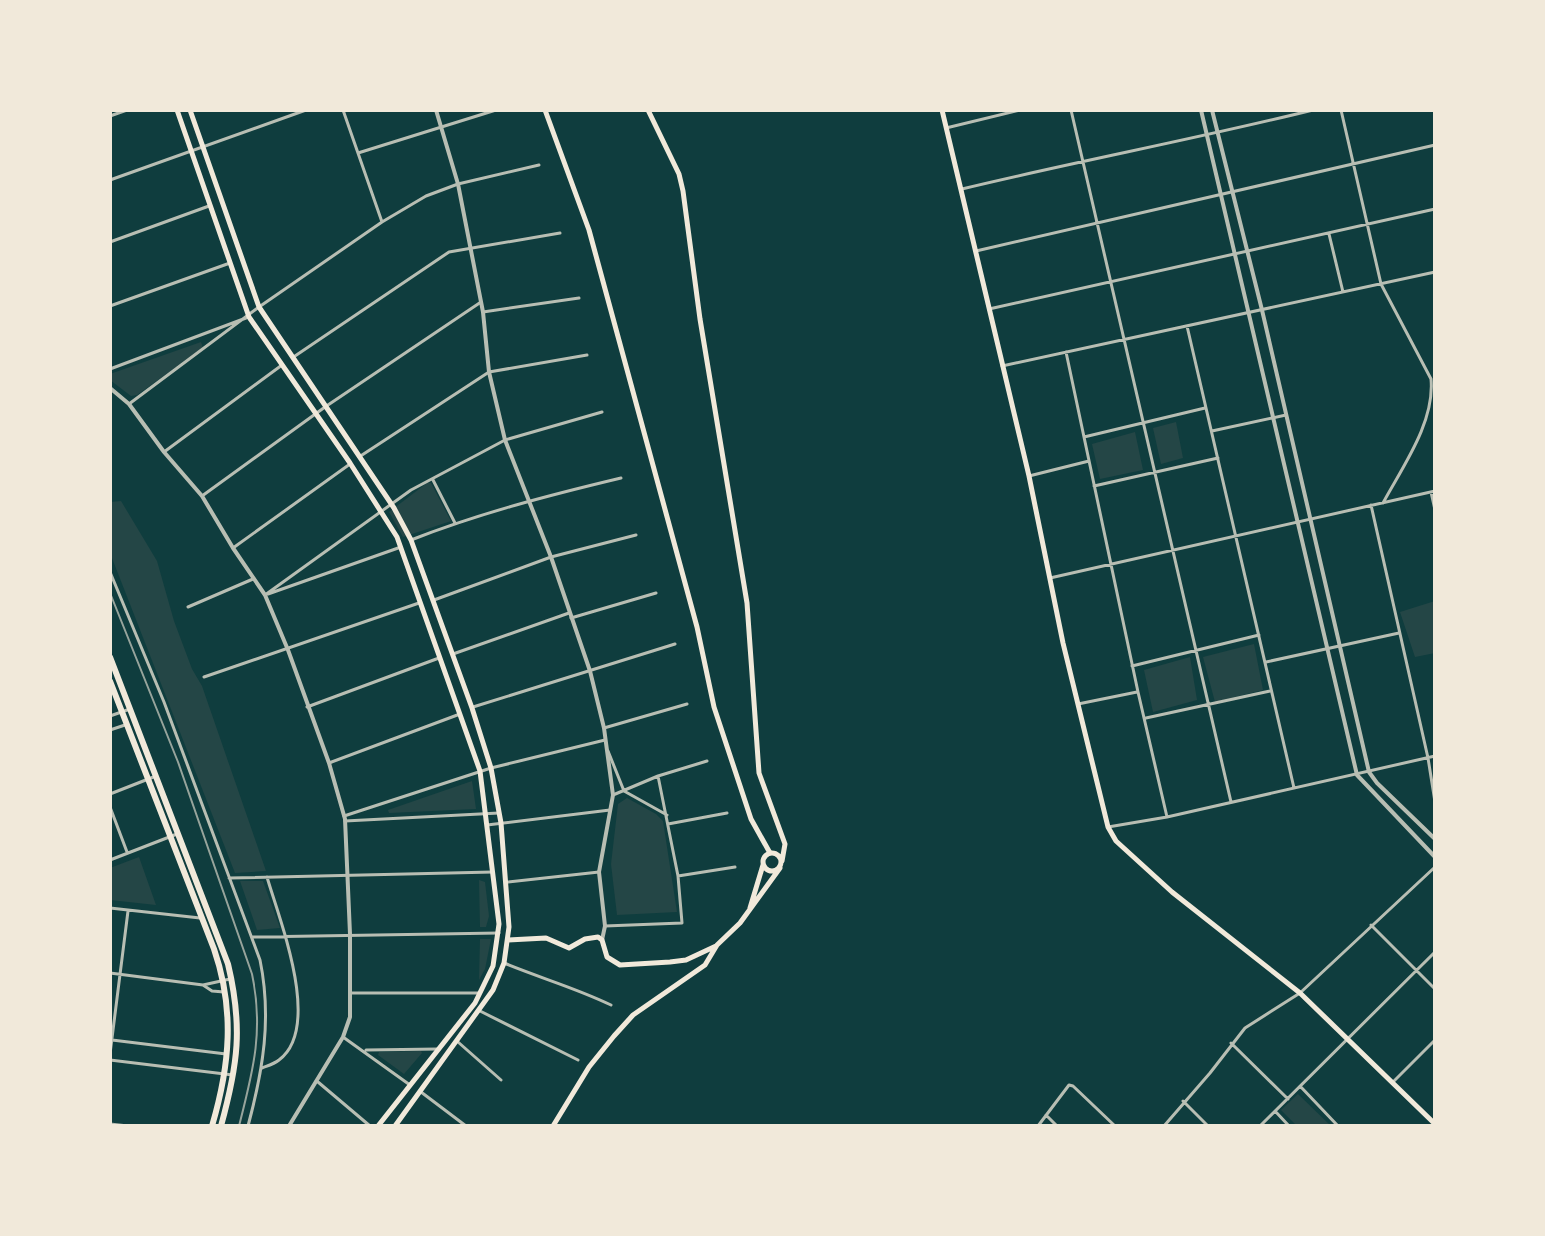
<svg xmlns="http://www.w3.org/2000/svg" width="1545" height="1236" viewBox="0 0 1545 1236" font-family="'DM Sans',sans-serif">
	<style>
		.green { fill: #244646 }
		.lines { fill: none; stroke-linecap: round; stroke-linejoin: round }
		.minor { stroke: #b8beb3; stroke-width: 3 }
		.tertiary { stroke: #b8beb3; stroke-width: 4 }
		.secondary { stroke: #f1e9da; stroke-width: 5 }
		.trunk { stroke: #f1e9da; stroke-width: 6 }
		.rail { stroke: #97a49c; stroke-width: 2 }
	</style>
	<rect width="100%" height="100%" fill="#0f3d3e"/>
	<path class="green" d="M201,342L203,348L137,395L131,396L110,380V374Z
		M1176,422L1183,458L1161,464L1153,428Z
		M1135,432L1143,470L1100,479L1092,444Z
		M427,483H431L451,521L403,537L389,512Z
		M121,501L157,561L174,621L192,669L202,686L266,871L235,873L110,553V502Z
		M1435,601V653L1415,657L1400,612Z
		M1254,644L1263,690L1215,702L1203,657Z
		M1190,657L1197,700L1153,712L1144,670Z
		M472,781L476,809L389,813L388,810Z
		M627,798L656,814L663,821L677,912L617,915L611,864L618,804Z
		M139,857L156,905L110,900V868Z
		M479,880L485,882L489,916L486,927H480Z
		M240,881H263L280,928L257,930Z
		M480,939H491L485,969L479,980Z
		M421,1051L422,1053L404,1074L378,1055L379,1052Z
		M1298,1094L1331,1126H1297L1281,1110Z"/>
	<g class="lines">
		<path class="minor" d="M343,110L382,222
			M1071,110L1231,802
			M1341,110L1381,284L1431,379C1435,422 1403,466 1383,503
			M110,116L127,110
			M946,128L1020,110
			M358,153L496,110
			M110,180L306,110
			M962,189C1078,161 1196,139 1313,110
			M1329,234L1343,292
			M110,242L209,206
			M976,251L1435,145
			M110,306L230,263
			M989,309L1435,209
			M483,312L579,298
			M1187,326L1294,788
			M1066,352L1138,692L1167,817
			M295,356L449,252L560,233
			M1002,366L1435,272
			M110,369L246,318
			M129,404L259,307L382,222L426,196L458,184L539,165
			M1212,431L1286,415
			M1084,437L1205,408
			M164,452L282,365
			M359,457L489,372L587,355
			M1029,476L1089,461
			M433,480L455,523
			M1094,486L1218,458
			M1431,492L1435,510
			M202,496L325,407L481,302
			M1371,505L1428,758L1435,802
			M411,540C480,513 550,495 621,478
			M233,548L350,464
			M110,572L164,702L260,960C272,1018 263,1070 248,1126
			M1050,578L1435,491
			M268,594L401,547
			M265,595L411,490L505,440L602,412
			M434,600L551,557L636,535
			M188,607L253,579
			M571,618L656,593
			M453,654L569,613
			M1266,662L1399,633
			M1132,666L1259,635
			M204,677L419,603
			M1078,704L1137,692
			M307,707L439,658
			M473,707L675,644
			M110,716L130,709
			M1146,718L1270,691
			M604,728L687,704
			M110,730L125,725
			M608,751L624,791L667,815
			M329,763L460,714
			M110,794L156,776
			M613,795L658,776L707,761
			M110,807L127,852
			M344,816L491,768L605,740
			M345,821L499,813
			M668,824L727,813
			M487,825L610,810
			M1108,827L1167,817L1435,756
			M110,860L177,834
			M678,876L735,867
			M229,878L493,872
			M508,882L599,872
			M110,908L200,918
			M1371,925L1435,989
			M605,926L682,923L678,876L658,776
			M252,937L499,933
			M504,963C540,978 576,988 611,1005
			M110,973L203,985L212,991L224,992
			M203,985L230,979
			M351,993H479
			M480,1011L578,1060
			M343,1037L410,1085
			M112,1040L226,1054
			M458,1042L501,1080
			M1231,1043L1288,1099
			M366,1050L438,1049
			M110,1054L128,911
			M110,1060L233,1075
			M262,1068C267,1066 274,1064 279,1060C323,1027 279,919 267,877
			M318,1082L370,1126
			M1392,1083L1435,1040
			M1300,1086L1338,1126
			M421,1092L466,1126
			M1183,1101L1208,1126
			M1275,1111L1289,1126
			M1046,1115L1057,1126
			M110,1124L128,1126
			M1038,1126L1069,1085L1073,1086L1115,1126
			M1164,1126L1210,1073L1245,1028L1300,993L1435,867
			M1260,1126L1435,952"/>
		<path class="tertiary" d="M436,110L458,184L483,312L489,372L505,440L551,557L590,671L604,728L613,795L599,872L605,926L602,940
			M1201,110L1357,775L1435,857
			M1212,110L1262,310L1369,772L1377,783L1435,839
			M110,388L129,404L164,452L202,496L233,548L265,595L288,650L329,763L345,819L350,934V1017L343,1037L289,1126"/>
		<path class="secondary" d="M177,110L249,317L350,463L397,537L480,771L499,924L493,966L475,1003L378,1126
			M190,110L259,307L394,508L411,540L472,708L491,768L501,823L509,927L504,963L493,990L395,1126
			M545,110L589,230L697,627L714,707L751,819L770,853
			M648,110L679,174L683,191L700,319L747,603L759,773L785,844L782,861
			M942,110L1029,476L1063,643L1108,827L1116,841L1172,892L1300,993L1435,1124
			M763 862a9 9 0 1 1 18 0a9 9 0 1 1-18 0Z
			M750,908L763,865
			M508,940L546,938L569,948L585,939L598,937L602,940L607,957L620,965L670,962L686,960L716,946
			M553,1126L589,1067L614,1036L633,1015L705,965L717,945L740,923L780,868"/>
		<path class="trunk" d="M110,657L228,964C243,1027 238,1064 221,1126
			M110,681L214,949C235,1010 230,1065 212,1126"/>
		<path class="rail" d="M110,593L178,762L252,974C264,1031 253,1071 239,1126"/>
	</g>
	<rect width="1545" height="1236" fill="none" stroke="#f1e9da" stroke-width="224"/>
</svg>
